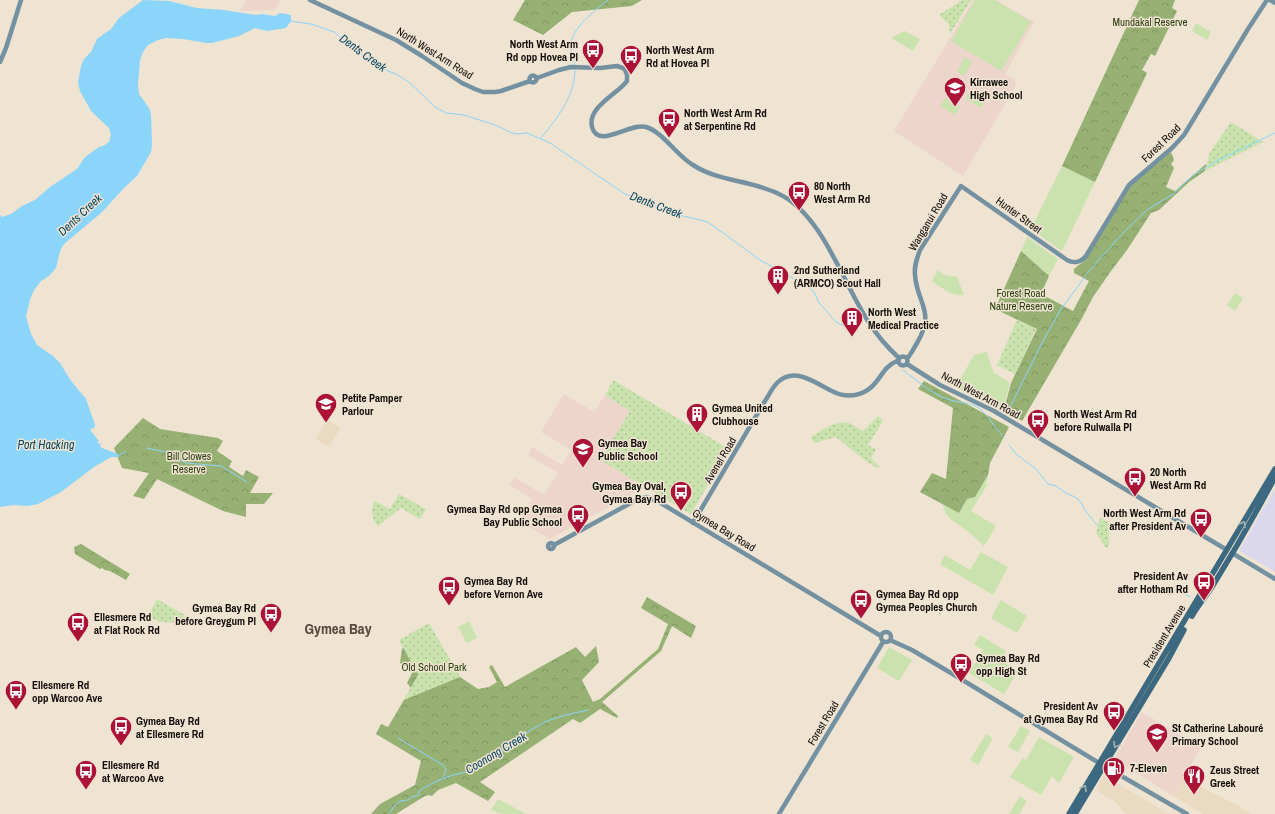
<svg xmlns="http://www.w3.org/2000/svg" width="1275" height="814" viewBox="0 0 1275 814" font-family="'Archivo Narrow',sans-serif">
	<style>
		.built { fill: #ebdac2 }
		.education { fill: #edd5cc }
		.medical { fill: #dbd8ee }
		.grass { fill: #cae2ad }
		.forest { fill: url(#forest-crowns) }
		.park { fill: url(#park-dots) }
		.water { fill: #8bd4fa }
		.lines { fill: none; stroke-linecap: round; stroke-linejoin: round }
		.stream { stroke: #8bd4fa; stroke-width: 1 }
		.tertiary { stroke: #7491a1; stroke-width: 4.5 }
		.secondary { stroke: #3c697f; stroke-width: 5.5 }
		.oneway { stroke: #a7b2b1 }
		.labels { text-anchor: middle; stroke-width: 3; stroke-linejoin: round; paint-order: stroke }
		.park-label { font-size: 11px; fill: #2d3f11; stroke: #efe3d2 }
		.poi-label { font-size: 11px; font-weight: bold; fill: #100c07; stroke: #efe3d2; text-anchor: start }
		.street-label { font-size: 11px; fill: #100c07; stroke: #efe3d2 }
		.water-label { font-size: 12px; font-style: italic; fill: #07455f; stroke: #efe3d2 }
		.district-label { font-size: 15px; font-weight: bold; fill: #564c3d; stroke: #efe3d2 }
	</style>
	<defs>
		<pattern id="forest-crowns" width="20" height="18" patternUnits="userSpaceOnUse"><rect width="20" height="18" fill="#96b173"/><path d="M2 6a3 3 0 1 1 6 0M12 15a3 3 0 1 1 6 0" fill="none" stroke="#809762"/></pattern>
		<pattern id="park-dots" width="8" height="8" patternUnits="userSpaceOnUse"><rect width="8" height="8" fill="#cae2ad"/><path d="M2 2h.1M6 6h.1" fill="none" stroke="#acc193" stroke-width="1.8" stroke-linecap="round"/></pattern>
	</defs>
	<rect width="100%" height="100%" fill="#efe3d2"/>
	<path class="built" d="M327,420L339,427L340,429L330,445L327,446L316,439Z
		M1104,775L1169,814H1127L1122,811L1117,803L1096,790Z
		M1184,777L1208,791L1237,805L1252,814H1203L1173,796Z"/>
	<path class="education" d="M246,0H281L275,10L240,11Z
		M973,0H996L1034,22L1005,74L1015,80L1016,85L963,176L894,131Z
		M564,394L594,412L605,395L630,411L600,460L645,487L550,539L519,521L532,499L510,485L514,477L544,495L558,473L528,455L532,447L562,465L571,450L541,432Z
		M1142,712L1201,748L1173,796L1114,759Z"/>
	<path class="medical" d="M1274,490L1275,491V572L1240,551V549Z"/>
	<path class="grass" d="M975,0H995L1031,22L1001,71L951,41Z
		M1196,23L1211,32L1207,40L1192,31Z
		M905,31L920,39L913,51L891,38Z
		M965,57L972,62L964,76L957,71Z
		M970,91L985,100L981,108L966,99Z
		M945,98L960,107L955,115L940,106Z
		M1062,166L1095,182L1062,251L1031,229Z
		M1027,237L1058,259L1049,276L1021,251Z
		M938,270L944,275L957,277L964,295C952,297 941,287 932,281Z
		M1235,293L1243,298L1235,311L1227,305Z
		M986,351L994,373L1009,382V386L1003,410L956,387L974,355L983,353Z
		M988,475L986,487L971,511L996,526L984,546L969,532L950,519L946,514L942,503L959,513L967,499L975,497Z
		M981,552L1008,567L993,595L940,564L945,555L970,570Z
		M1001,600L1027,616L1017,633L991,618Z
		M469,621L477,638L467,643L458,627Z
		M980,635L1006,651L1001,660L1018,671L1004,694L969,673L983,650L974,645Z
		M889,647L912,660L899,681L877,668Z
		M1021,726L1030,731L1018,752L1008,747Z
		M986,734L993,738L978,765L970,760Z
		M1039,737L1074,757L1059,783L1052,776L1041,795L1010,777L1023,758L1026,760Z
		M1020,796L1027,801L1019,814H1009Z
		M498,799L526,814H502L491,810Z"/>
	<path class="forest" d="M525,0H642L632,6L572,12L543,35L513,20Z
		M1139,0H1175L1172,8L1177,11L1155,56L1151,54L1142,70L1147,73L1095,182L1062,166Z
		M1171,152L1174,160L1171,164L1174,168L1166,187L1175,191L1206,164L1205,171L1189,182L1159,210L1151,213L1127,250L1111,271L1093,297L1081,320L1022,421L1004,410L1011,383L1037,329L995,309L1021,251L1049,276L1041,294L1073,311L1089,281L1074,273V269L1084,261L1130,185Z
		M924,381L1009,427L990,463L988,475L975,497L967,499L959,513L920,492L932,473L946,479L953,408L918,389Z
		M143,418L160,429L218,438L223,441L217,451L232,461L229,467L243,476L246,470L259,477L250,493H273L264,504H246V517L223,511L157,479L144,499L133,496L149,473L122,468L114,448Z
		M81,544L130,574L126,580L110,571L105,570L102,568L100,569L75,554L74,547Z
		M647,597L696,626L691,638L672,626L661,651L602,702L618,716L617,718L600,709L580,723L573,719L480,782L495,792L488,801L456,783L438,790L432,796L428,795L425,796L396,814H371L380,804L415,785L421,761L376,734L381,724L388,727L411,688L407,683L413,671L400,663L402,649L407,644L449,658L460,677L478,689L489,687L497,682L489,667L492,665L505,687L576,647L585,657L596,646L599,662L582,680L593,702L600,699L658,649L668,624L641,608Z"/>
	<path class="park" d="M962,0H971L950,34L949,24L939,15Z
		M1231,122L1263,142L1205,171L1210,152Z
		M667,125L678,126L674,132L670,133L669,136L658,127Z
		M1017,320L1036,329L1015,374L997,365Z
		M613,381H615L729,449L691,514L600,460L630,411L605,395Z
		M878,416L883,421L868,445L876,449L871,458L880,467L878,468L867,462L836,437L814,443L811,437C822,430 835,420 849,423C854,425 859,429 863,431Z
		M399,494L426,509L420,519L401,508L378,526C372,520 370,510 375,501L390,509Z
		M1100,517L1109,523V545L1107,549L1096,533Z
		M157,599L188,617V620L185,623L160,622L148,616Z
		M429,623L460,677L404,700L418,675L399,640Z"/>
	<path class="water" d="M143,0L169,1L197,8L224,10L256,15L262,14L275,16L280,13L291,15V21L286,28L267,31L255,28L239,36L212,43H206L183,39L166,38L158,40L148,45L143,52L140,60L138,84L139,94L149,108L151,114L152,144L151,152L137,176L124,188L101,213L64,244L60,251L56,268L49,276L41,281L34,290L30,300L26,316L31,334L37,345L53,356L60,363L71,381L86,399L95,425V427L90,430L99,441L97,443L101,444L100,446L102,448L118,454L119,457H111L94,467L61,492L38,504L28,506L14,505L0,507V215L2,217L11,214L22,206L35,200L50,187L77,169L85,157L99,147L103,146L109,142L111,135L109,128L91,111L80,91L78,82L81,66L84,59L91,52L97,39L111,29L119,18Z"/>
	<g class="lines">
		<path class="stream" d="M290,21L311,24L334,32L378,67L396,74L409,82L435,107L446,113L464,115L495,125L512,133L519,134L527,133L550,143L625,194L679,215L708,222L760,260L807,286L814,292L819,303L824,308L836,322L847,328
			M575,66C575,60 571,54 571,48C569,29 596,10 608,0
			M541,138C557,118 575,97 575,69
			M1086,275L1102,256L1127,229L1147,210L1173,194L1192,176L1216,161L1275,133
			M903,370C916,380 931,393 947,399C957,403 972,402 980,409C988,416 997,429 1004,438
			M1010,407L1043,341L1061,309L1085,277
			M1009,445L1016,454L1036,469L1048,484L1056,486L1064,492L1075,497L1081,502L1084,509L1097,525
			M147,448L165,452L186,463L221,466L247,482
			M119,455L126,452
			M1169,587L1190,597
			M398,738L443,765L446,770L443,778
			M389,814L395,805L400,801L408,800L412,797L419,795V791C435,781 451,774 469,772L531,730L547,721L562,716L588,710"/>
		<path class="tertiary" d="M310,0L396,40L422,56L462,83L475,89L483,92H495L501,91L530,81
			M1270,0L1275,3
			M0,62L6,48L21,0
			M529.5 79a3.5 3.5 0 1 1 7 0a3.5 3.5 0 1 1-7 0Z
			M537,78L559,70L571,67L600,68L617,66L623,68L625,70L627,75V81C618,94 587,107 592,127C598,150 630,122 646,127C663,132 677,156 693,165C719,182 751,180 779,194C822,214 843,283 868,321C876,334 887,347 899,358
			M898.5 361a4.5 4.5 0 1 1 9 0a4.5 4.5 0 1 1-9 0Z
			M907,359C911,354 914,348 917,343C936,311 917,304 915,275C914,266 917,258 920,250L961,186L1067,260C1074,264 1081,262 1086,256L1129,185L1172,148L1184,135L1248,29L1267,0
			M907,364L940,385L994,411L1227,550
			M693,523L765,401C769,395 772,388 777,383C795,365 816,384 834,392C840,395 848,396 855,395C880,390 879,368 897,361
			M548 546a3 3 0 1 1 6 0a3 3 0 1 1-6 0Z
			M554,545L638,499L647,497L659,502L881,636
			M1232,553L1275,579
			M881 637a5 5 0 1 1 10 0a5 5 0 1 1-10 0Z
			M890,640L912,650L951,673L1099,763
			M1104,766L1187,814
			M779,814L883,642"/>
		<path class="secondary" d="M1192,616C1199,604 1208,594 1215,582C1236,548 1256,513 1275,477
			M1069,814L1275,469
			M1075,814L1169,658L1184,630"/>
	</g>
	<defs><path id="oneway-chevron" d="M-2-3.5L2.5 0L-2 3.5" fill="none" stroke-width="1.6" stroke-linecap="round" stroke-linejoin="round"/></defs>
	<g class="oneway">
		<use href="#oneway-chevron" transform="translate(1243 524) rotate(-59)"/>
		<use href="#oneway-chevron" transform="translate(1116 745) rotate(120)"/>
		<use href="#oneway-chevron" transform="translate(1084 788) rotate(-60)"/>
	</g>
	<defs>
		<g id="bus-pin" transform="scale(1.15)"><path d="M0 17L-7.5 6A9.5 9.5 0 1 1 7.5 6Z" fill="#aa1336" stroke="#efe3d2"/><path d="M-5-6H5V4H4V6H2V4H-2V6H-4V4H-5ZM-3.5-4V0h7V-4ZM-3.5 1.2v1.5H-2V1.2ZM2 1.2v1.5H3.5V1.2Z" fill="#fff"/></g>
		<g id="school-pin" transform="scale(1.15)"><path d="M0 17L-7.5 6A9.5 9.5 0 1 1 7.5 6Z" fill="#aa1336" stroke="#efe3d2"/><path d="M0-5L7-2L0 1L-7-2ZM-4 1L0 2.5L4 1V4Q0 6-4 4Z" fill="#fff"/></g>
		<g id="building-pin" transform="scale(1.15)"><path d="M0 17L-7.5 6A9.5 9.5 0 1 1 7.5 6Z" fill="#aa1336" stroke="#efe3d2"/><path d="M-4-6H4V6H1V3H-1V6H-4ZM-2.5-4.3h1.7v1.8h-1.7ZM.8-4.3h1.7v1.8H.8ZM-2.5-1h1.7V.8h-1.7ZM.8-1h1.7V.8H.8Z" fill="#fff"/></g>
		<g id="fuel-pin" transform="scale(1.15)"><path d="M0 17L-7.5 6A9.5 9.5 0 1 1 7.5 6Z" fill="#aa1336" stroke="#efe3d2"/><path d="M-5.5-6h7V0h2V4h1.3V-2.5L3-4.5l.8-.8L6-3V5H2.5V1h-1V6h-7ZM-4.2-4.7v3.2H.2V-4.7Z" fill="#fff"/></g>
		<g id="restaurant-pin" transform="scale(1.15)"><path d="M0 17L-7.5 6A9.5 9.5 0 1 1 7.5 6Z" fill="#aa1336" stroke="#efe3d2"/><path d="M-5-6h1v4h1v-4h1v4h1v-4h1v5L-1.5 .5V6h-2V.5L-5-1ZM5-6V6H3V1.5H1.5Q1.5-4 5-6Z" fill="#fff"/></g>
	</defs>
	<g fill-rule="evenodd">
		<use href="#bus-pin" x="593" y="50"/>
		<use href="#bus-pin" x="631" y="56"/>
		<use href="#school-pin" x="955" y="88"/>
		<use href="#bus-pin" x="669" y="119"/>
		<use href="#bus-pin" x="799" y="192"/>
		<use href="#building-pin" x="778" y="276"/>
		<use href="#building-pin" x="852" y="318"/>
		<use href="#school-pin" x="326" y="404"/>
		<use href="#building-pin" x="697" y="414"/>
		<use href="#bus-pin" x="1038" y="420"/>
		<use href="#school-pin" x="583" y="449"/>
		<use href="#bus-pin" x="1135" y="478"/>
		<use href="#bus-pin" x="681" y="492"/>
		<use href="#bus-pin" x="578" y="515"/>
		<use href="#bus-pin" x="1201" y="519"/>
		<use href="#bus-pin" x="1204" y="582"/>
		<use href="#bus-pin" x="449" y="587"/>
		<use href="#bus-pin" x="861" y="600"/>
		<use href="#bus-pin" x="271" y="614"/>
		<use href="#bus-pin" x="78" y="623"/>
		<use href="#bus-pin" x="961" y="664"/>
		<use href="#bus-pin" x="16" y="691"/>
		<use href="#bus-pin" x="1114" y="712"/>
		<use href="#bus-pin" x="121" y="727"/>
		<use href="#school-pin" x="1157" y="734"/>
		<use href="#fuel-pin" x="1114" y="768"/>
		<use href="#bus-pin" x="86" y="771"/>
		<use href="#restaurant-pin" x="1194" y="776"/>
	</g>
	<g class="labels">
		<g class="park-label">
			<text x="1150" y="26">Mundakal Reserve</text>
			<text x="1021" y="297">Forest Road<tspan x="1021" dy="13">Nature Reserve</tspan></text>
			<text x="189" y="460">Bill Clowes<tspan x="189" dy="13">Reserve</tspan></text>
			<text x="434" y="671">Old School Park</text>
		</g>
		<g class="poi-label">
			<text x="578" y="48" text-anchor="end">North West Arm<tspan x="578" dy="13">Rd opp Hovea Pl</tspan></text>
			<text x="646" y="54">North West Arm<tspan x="646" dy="13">Rd at Hovea Pl</tspan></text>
			<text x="970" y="86">Kirrawee<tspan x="970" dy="13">High School</tspan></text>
			<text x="684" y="117">North West Arm Rd<tspan x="684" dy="13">at Serpentine Rd</tspan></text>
			<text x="814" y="190">80 North<tspan x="814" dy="13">West Arm Rd</tspan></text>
			<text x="794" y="274">2nd Sutherland<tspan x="794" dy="13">(ARMCO) Scout Hall</tspan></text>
			<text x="868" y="316">North West<tspan x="868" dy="13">Medical Practice</tspan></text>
			<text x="342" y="402">Petite Pamper<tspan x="342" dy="13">Parlour</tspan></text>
			<text x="712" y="412">Gymea United<tspan x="712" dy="13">Clubhouse</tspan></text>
			<text x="1054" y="418">North West Arm Rd<tspan x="1054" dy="13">before Rulwalla Pl</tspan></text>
			<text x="598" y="447">Gymea Bay<tspan x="598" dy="13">Public School</tspan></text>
			<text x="1150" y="476">20 North<tspan x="1150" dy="13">West Arm Rd</tspan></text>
			<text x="666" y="490" text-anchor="end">Gymea Bay Oval,<tspan x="666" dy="13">Gymea Bay Rd</tspan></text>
			<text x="562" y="513" text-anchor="end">Gymea Bay Rd opp Gymea<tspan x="562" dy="13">Bay Public School</tspan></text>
			<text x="1186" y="517" text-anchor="end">North West Arm Rd<tspan x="1186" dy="13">after President Av</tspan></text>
			<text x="1188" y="580" text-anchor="end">President Av<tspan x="1188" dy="13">after Hotham Rd</tspan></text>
			<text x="464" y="585">Gymea Bay Rd<tspan x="464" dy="13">before Vernon Ave</tspan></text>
			<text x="876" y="598">Gymea Bay Rd opp<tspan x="876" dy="13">Gymea Peoples Church</tspan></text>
			<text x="256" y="612" text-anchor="end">Gymea Bay Rd<tspan x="256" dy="13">before Greygum Pl</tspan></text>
			<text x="94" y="621">Ellesmere Rd<tspan x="94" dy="13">at Flat Rock Rd</tspan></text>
			<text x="976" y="662">Gymea Bay Rd<tspan x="976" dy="13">opp High St</tspan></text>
			<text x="32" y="689">Ellesmere Rd<tspan x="32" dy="13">opp Warcoo Ave</tspan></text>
			<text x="1098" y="710" text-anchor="end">President Av<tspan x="1098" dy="13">at Gymea Bay Rd</tspan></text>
			<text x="136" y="725">Gymea Bay Rd<tspan x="136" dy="13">at Ellesmere Rd</tspan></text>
			<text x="1172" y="732">St Catherine Labouré<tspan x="1172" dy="13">Primary School</tspan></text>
			<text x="102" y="769">Ellesmere Rd<tspan x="102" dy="13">at Warcoo Ave</tspan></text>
			<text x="1130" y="772">7-Eleven</text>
			<text x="1210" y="774">Zeus Street<tspan x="1210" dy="13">Greek</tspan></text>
		</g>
		<g class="street-label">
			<text transform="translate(435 53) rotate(32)" y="4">North West Arm Road</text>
			<text transform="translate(1161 143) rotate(-44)" y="4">Forest Road</text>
			<text transform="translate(1019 215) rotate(36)" y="4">Hunter Street</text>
			<text transform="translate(928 222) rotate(-59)" y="4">Wanganui Road</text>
			<text transform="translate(981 395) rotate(28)" y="4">North West Arm Road</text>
			<text transform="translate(720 460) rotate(-59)" y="4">Avenel Road</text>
			<text transform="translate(724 530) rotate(31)" y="4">Gymea Bay Road</text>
			<text transform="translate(1164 636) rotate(-59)" y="4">President Avenue</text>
			<text transform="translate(823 723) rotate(-59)" y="4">Forest Road</text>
		</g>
		<g class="water-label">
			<text transform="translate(363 53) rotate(36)" y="4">Dents Creek</text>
			<text transform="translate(656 205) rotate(21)" y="4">Dents Creek</text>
			<text transform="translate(80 215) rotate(-43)" y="4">Dents Creek</text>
			<text x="46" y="449">Port Hacking</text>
			<text transform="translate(496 753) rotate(-31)" y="4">Coonong Creek</text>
		</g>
		<g class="district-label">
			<text x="338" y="634">Gymea Bay</text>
		</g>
	</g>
</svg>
